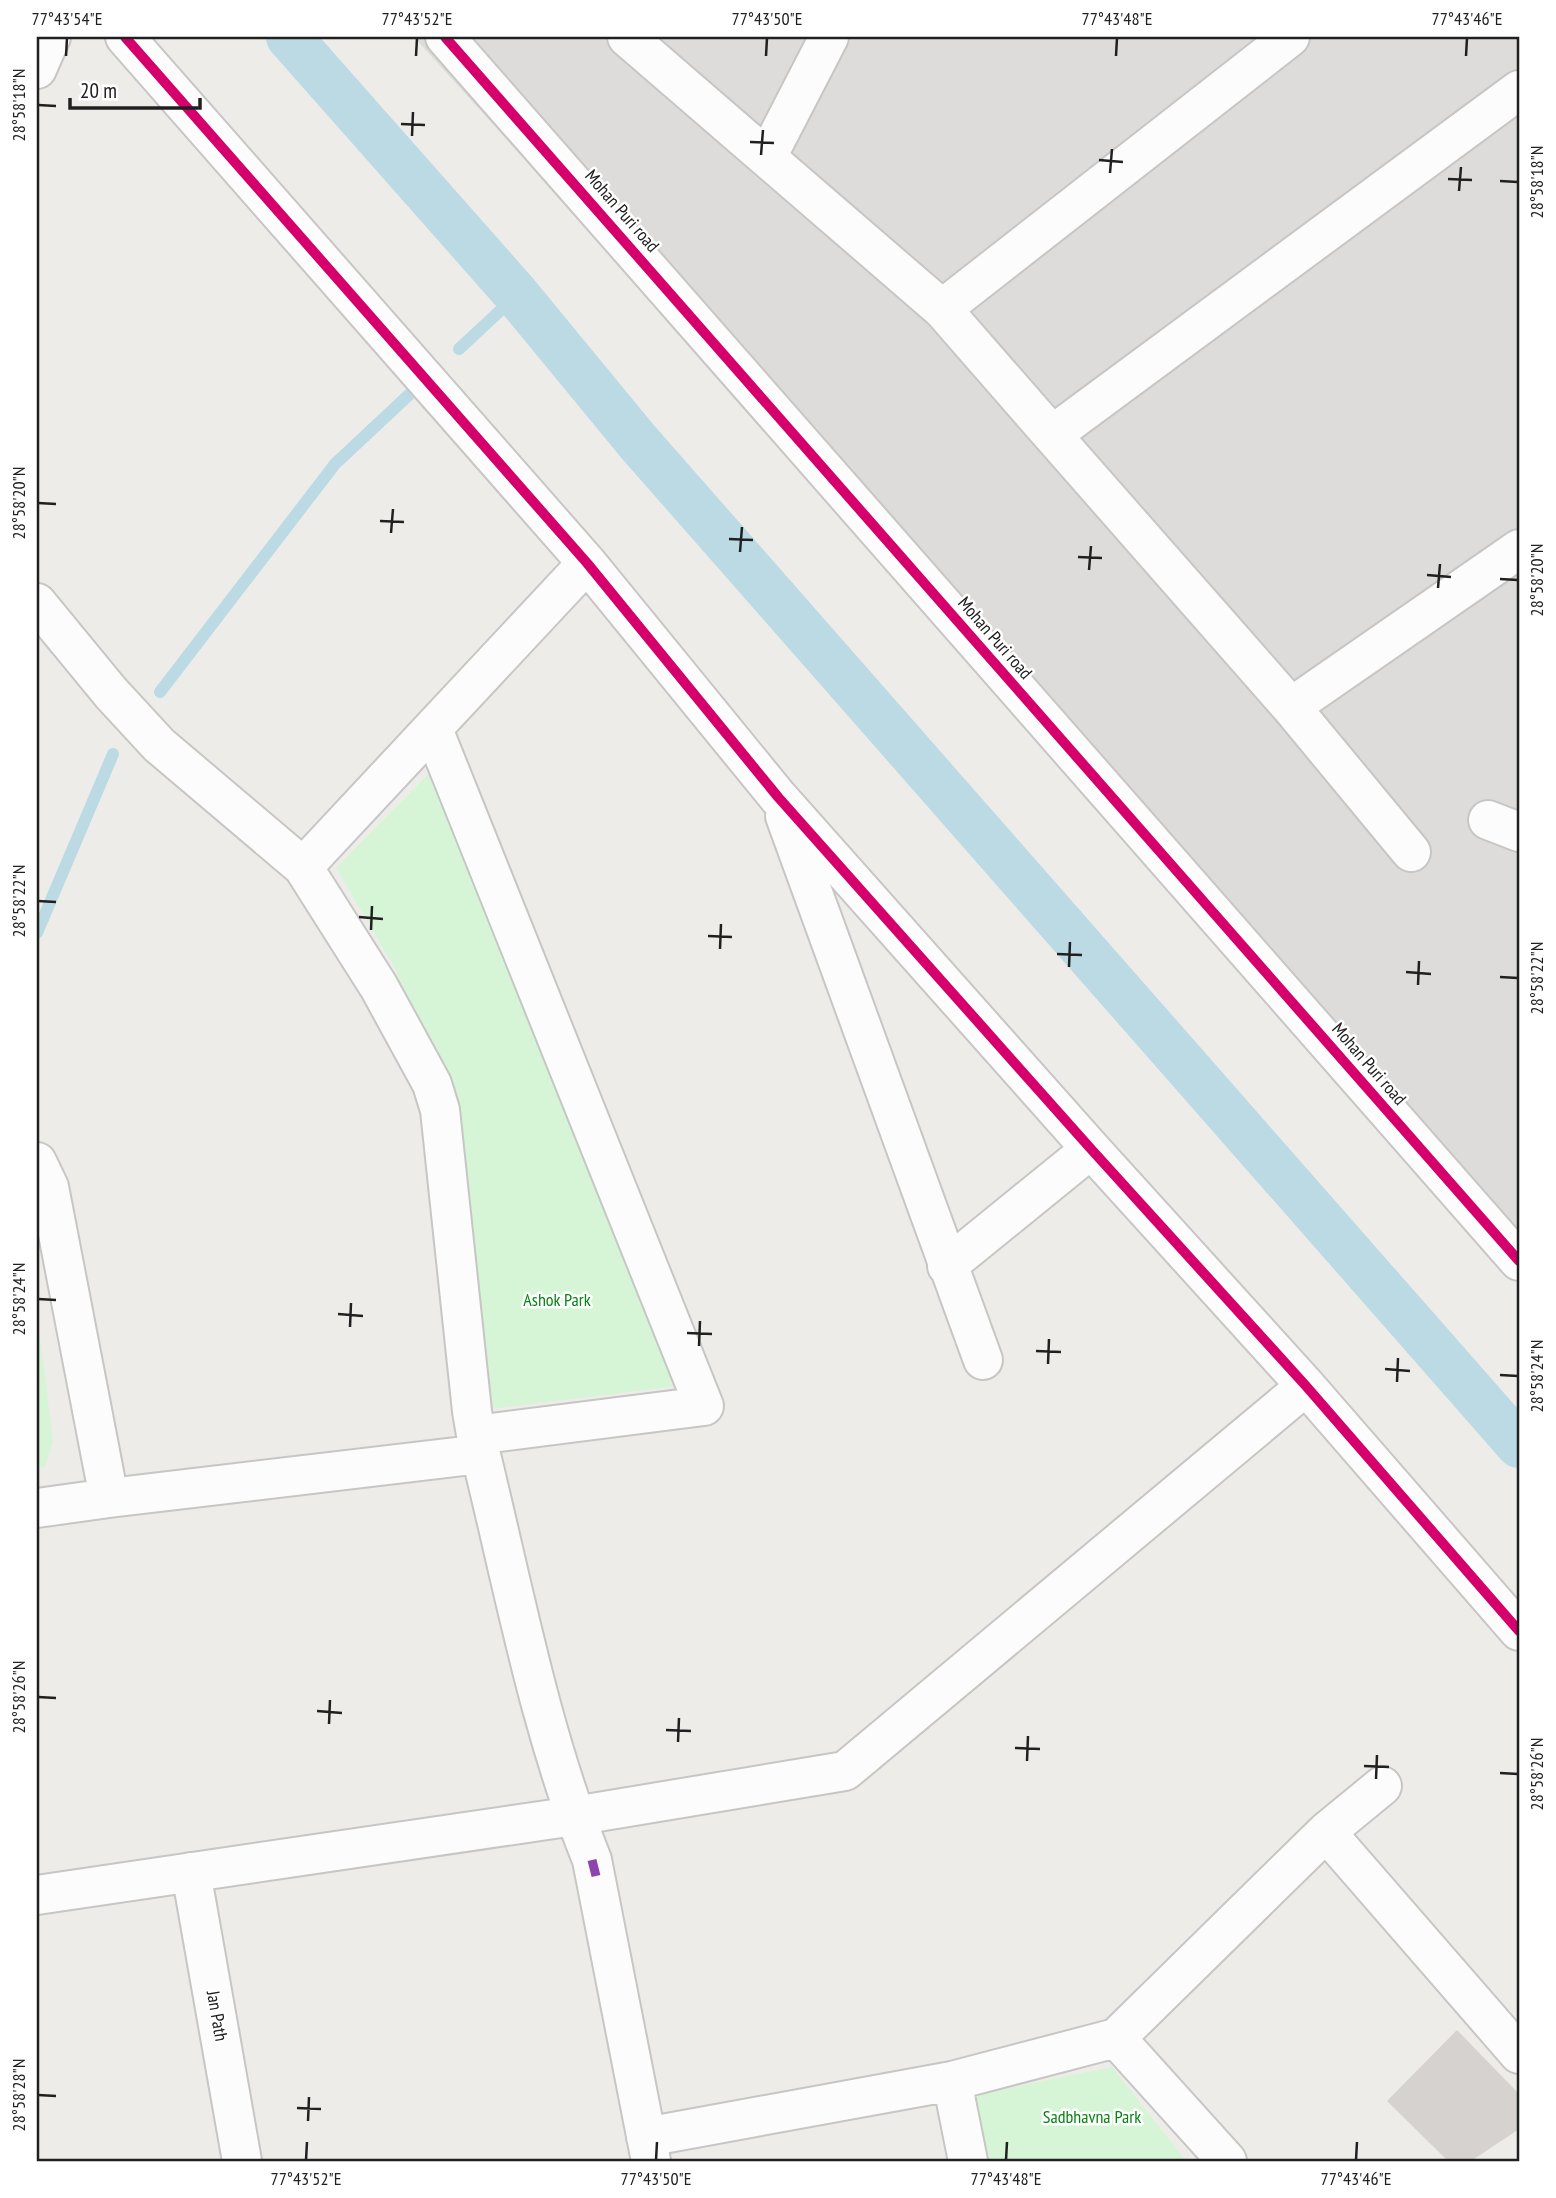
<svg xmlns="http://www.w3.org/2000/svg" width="1556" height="2198" viewBox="0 0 1556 2198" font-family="'PT Sans Narrow',sans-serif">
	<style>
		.residential { fill: #dddcda }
		.park { fill: #d6f5d6 }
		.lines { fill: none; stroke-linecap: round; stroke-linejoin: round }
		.stream { stroke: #bbdae3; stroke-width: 12 }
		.canal { stroke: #bbdae3; stroke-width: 46 }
		.building { fill: #d5d2d0 }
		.minor-casing { stroke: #c7c6c5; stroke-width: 42 }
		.minor { stroke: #fcfcfc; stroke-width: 38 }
		.quiet { stroke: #8e44ad; stroke-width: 9; stroke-dasharray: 18 9; stroke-linecap: butt }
		.cycleway-casing { stroke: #fff; stroke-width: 15 }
		.cycleway { stroke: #d6006c; stroke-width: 10 }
		.ticks { fill: none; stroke: #202020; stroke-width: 2.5 }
		.labels { text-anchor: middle; stroke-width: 5; stroke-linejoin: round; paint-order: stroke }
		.street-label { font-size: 18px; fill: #202020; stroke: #fff }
		.park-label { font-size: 18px; fill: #078413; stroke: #fff }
		.neatline { fill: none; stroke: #202020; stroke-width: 2.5 }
		.ticks-label { font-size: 18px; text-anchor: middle; fill: #202020 }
	</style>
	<rect width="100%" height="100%" fill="#eeece9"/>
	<path class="residential" d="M414,37H1519V1257Z"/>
	<path class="park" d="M445,757L695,1384L472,1411L440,1110L396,970L336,868Z
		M37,1329L41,1344L53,1442L45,1467L37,1468Z
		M1112,2067L1186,2161H983L970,2096Z"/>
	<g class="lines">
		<path class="stream" d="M459,349L517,295
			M160,692L335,464L413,391
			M37,933L113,754"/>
		<path class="canal" d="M289,37L517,295L638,442L1519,1445"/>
	</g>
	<path class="building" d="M1457,2030L1519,2094V2129L1471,2161H1448L1387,2101Z"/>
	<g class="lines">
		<g class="minor-casing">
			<path id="minor" d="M125,37L587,563L778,797L1091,1149L1306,1386L1519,1631
				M445,37L1519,1261
				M627,37L942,309L1052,435
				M37,69L51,37
				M767,157L829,37
				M942,309L1290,37
				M37,603L111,693L159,745L303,867L379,987L432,1084L440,1110L472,1411L476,1435C512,1578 537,1723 592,1860L651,2161
				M1291,707L1519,549
				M433,729L704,1406L476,1435
				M785,816L983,1360
				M1488,820L1519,832
				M1411,852L1291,707L1052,435L1519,90
				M303,867L587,563
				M37,1162L49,1187L109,1498L37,1508
				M947,1266L1091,1149
				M109,1498L481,1454
				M1326,1832L1382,1786
				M191,1872L242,2161
				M37,1895L574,1816L845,1771L1306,1386
				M952,2081L968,2161
				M646,2137L952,2081L1116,2038
				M1227,2161L1116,2038L1326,1832L1519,2054"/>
		</g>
		<use href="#minor" class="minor"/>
		<path class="quiet" d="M592,1860L596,1876"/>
		<g class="cycleway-casing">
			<path id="cycleway" d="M125,37L587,563L778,797L1091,1149L1306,1386L1519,1631
				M445,37L1519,1261"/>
		</g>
		<use href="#cycleway" class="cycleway"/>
	</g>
	<path class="ticks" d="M66,56L67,38M416,56L417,38M766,56L767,38M1116,56L1117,38M1466,56L1467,38M38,105L56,106M401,124L425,125M412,136L413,112M750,142L774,143M761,155L763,130M1099,160L1123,162M1110,173L1112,149M1448,179L1472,180M1500,181L1518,182M1459,191L1461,167M38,503L56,504M380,521L404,522M391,533L393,509M729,539L753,540M740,552L742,527M1078,557L1102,558M1089,570L1091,546M1427,575L1451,577M1500,579L1518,580M1438,588L1440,564M38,901L56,902M359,917L383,919M371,930L372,906M708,936L732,937M720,949L721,924M1057,954L1082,955M1069,967L1070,942M1406,972L1431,974M1500,977L1518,978M1418,985L1419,961M38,1299L56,1300M338,1314L363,1316M350,1327L351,1303M687,1333L712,1334M699,1346L700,1321M1036,1351L1061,1352M1048,1364L1049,1339M1385,1369L1410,1371M1500,1375L1518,1376M1397,1382L1398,1358M38,1697L56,1698M317,1711L342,1713M329,1724L330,1700M666,1730L691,1731M678,1742L679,1718M1015,1748L1040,1749M1027,1761L1028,1736M1364,1766L1389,1767M1500,1773L1518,1774M1376,1779L1377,1755M38,2095L56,2096M297,2108L321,2109M308,2121L309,2097M306,2160L307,2142M656,2160L657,2142M1006,2160L1007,2142M1356,2160L1357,2142"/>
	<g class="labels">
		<g class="street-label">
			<text transform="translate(622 211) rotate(49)" y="6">Mohan Puri road</text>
			<text transform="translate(995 638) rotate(49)" y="6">Mohan Puri road</text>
			<text transform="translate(1369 1064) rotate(49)" y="6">Mohan Puri road</text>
			<text transform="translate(217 2016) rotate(80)" y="6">Jan Path</text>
		</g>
		<g class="park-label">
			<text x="557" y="1306">Ashok Park</text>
			<text x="1092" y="2123">Sadbhavna Park</text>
		</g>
	</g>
	<rect width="1556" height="2198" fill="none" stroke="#ffffff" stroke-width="77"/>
	<path d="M70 98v10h130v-10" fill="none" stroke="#202020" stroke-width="3.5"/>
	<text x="80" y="98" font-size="21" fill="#202020" stroke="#ffffff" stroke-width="5" paint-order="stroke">20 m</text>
	<rect x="38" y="38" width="1480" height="2122" class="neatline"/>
	<g class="ticks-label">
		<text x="67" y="25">77°43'54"E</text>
		<text x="417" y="25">77°43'52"E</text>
		<text x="767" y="25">77°43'50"E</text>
		<text x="1117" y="25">77°43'48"E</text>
		<text x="1467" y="25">77°43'46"E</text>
		<text transform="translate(19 105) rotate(-90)" y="6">28°58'18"N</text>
		<text transform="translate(1537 182) rotate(-90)" y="6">28°58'18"N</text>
		<text transform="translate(19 503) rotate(-90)" y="6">28°58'20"N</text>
		<text transform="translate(1537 580) rotate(-90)" y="6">28°58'20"N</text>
		<text transform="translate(19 901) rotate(-90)" y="6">28°58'22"N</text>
		<text transform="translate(1537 978) rotate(-90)" y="6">28°58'22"N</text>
		<text transform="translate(19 1299) rotate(-90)" y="6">28°58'24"N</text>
		<text transform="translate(1537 1376) rotate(-90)" y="6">28°58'24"N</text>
		<text transform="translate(19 1697) rotate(-90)" y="6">28°58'26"N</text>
		<text transform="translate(1537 1774) rotate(-90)" y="6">28°58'26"N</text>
		<text transform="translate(19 2095) rotate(-90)" y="6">28°58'28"N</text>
		<text x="306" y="2185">77°43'52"E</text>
		<text x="656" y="2185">77°43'50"E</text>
		<text x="1006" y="2185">77°43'48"E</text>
		<text x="1356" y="2185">77°43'46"E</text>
	</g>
</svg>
